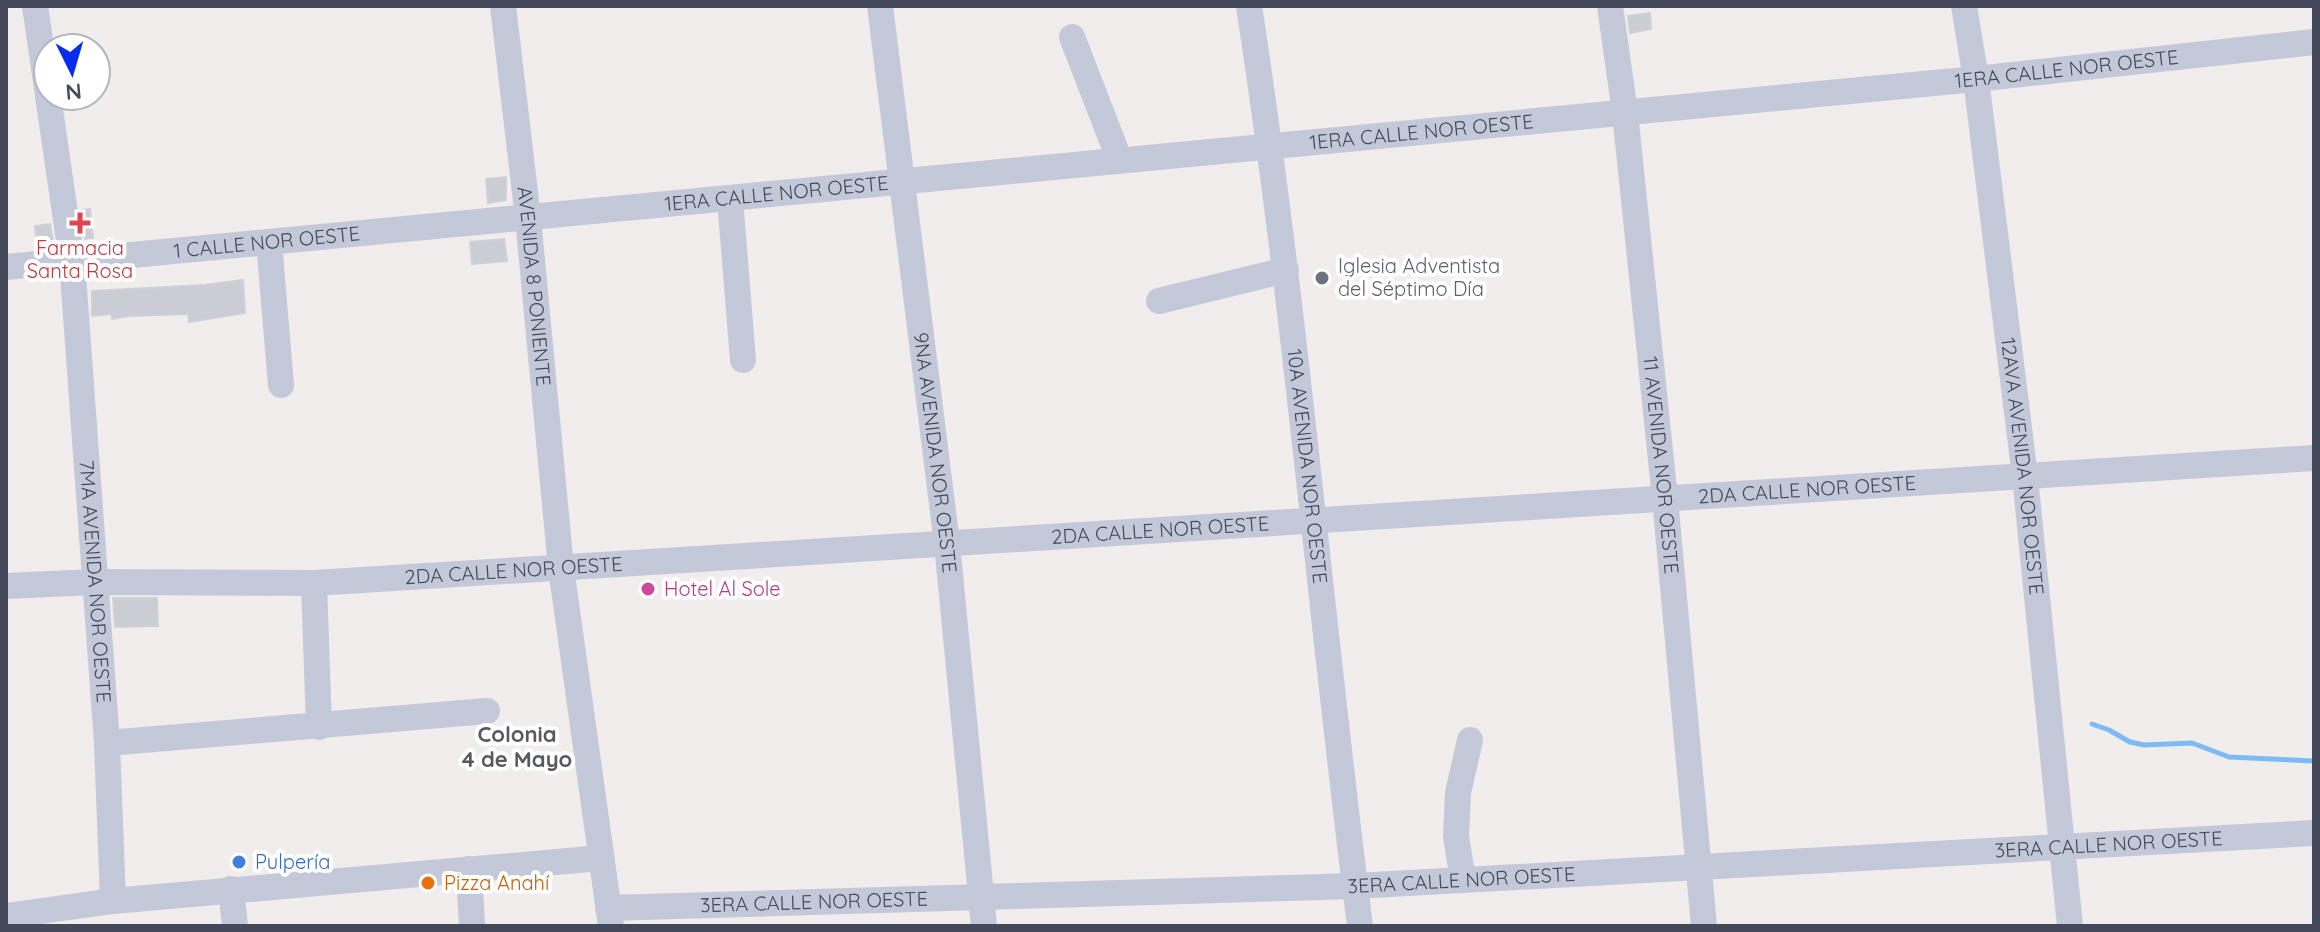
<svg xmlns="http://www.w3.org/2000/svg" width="2320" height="932" viewBox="0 0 2320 932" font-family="Quicksand,sans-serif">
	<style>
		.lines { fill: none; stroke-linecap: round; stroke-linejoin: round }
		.stream { stroke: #7ebbf4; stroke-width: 5 }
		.building { fill: #cbcdd5; stroke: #d0d0d9; stroke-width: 2 }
		.minor { stroke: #c4c9d9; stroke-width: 26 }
		.health-dot { fill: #e0444e; stroke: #fff; stroke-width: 3 }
		.worship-dot { fill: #6b7280; stroke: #fff; stroke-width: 3 }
		.hotel-dot { fill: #d1479c; stroke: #fff; stroke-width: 3 }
		.shop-dot { fill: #3f7fe0; stroke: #fff; stroke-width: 3 }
		.food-dot { fill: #e8710a; stroke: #fff; stroke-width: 3 }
		.labels { text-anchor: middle; stroke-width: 8; stroke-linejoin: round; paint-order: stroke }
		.street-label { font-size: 20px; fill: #43495b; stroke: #fff }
		.health-label { font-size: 20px; fill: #be3a42; stroke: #fff }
		.worship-label { font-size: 20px; fill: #5b616d; stroke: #fff; text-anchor: start }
		.hotel-label { font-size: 20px; fill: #b23c85; stroke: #fff; text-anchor: start }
		.shop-label { font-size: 20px; fill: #366cbe; stroke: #fff; text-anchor: start }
		.food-label { font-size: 20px; fill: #c56008; stroke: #fff; text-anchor: start }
		.neighbourhood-label { font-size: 22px; font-weight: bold; fill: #585a62; stroke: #fff }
	</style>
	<rect width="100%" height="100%" fill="#f0edec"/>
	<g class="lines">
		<path class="stream" d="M2092,724L2109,730L2130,742L2144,745L2192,743L2229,757L2314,761"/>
	</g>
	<path class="building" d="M1650,13L1651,29L1630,33L1628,16Z
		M506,177V200L488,203L486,179Z
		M90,209L93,238L85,239L81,210Z
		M50,224L53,241L50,245L37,246L35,226Z
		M504,239L507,261L472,264L470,242Z
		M243,280L245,313L189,322L188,314L129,316L112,319V314L92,316V291L205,285Z
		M113,598H157L158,626L115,627Z"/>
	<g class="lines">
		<g class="minor">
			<path d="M35,6L48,95"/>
			<path id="s1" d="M503,6L528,218L561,568L611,926"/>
			<path id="s2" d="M880,6L947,544L984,926"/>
			<path id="s3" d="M1249,6C1296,312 1321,620 1360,926"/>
			<path id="s4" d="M1610,6L1625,113L1665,499L1704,926"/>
			<path id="s5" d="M1964,6L1976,79L2025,477L2070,926"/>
			<path d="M1072,37L1120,161"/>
			<path id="s6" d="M48,96L72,261L107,743L113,901"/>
			<path d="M730,199L743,360"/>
			<path d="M269,242L281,385"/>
			<path id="s7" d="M6,267L1976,79L2314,42"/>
			<path d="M1159,301L1286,270"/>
			<path d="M314,583L319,727"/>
			<path id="s8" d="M6,586L94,582L314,583L2314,458"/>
			<path d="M107,743L487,711"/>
			<path d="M469,869L472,926"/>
			<path d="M1463,880L1456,836L1458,793L1470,740"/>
			<path d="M231,889L235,926"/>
			<path id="s9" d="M608,908L1355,886L2314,833"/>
			<path d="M6,916L113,901L601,858"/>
		</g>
	</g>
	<path class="health-dot" d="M76 211h8v8h8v8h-8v8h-8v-8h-8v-8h8z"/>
	<circle class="worship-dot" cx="1322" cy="278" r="8"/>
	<circle class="hotel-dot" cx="648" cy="589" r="8"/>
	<circle class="shop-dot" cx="239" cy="862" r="8"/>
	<circle class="food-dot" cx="428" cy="883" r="8"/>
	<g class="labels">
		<g class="street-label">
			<text dy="7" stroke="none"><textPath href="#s7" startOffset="2070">1ERA CALLE NOR OESTE</textPath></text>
			<text dy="7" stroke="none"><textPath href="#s7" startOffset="1422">1ERA CALLE NOR OESTE</textPath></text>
			<text dy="7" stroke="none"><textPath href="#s7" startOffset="774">1ERA CALLE NOR OESTE</textPath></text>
			<text dy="7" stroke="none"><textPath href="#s7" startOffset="262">1 CALLE NOR OESTE</textPath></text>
			<text dy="7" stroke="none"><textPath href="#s1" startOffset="282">AVENIDA 8 PONIENTE</textPath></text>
			<text dy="7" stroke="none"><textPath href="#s2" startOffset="450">9NA AVENIDA NOR OESTE</textPath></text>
			<text dy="7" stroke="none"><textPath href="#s5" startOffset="464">12AVA AVENIDA NOR OESTE</textPath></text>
			<text dy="7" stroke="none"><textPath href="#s3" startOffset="464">10A AVENIDA NOR OESTE</textPath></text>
			<text dy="7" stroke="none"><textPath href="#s4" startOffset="462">11 AVENIDA NOR OESTE</textPath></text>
			<text dy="7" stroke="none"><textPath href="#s8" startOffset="1804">2DA CALLE NOR OESTE</textPath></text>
			<text dy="7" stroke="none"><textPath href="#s8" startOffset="1156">2DA CALLE NOR OESTE</textPath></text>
			<text dy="7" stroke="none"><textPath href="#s8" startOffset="508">2DA CALLE NOR OESTE</textPath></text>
			<text dy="7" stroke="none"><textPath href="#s6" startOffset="488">7MA AVENIDA NOR OESTE</textPath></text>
			<text dy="7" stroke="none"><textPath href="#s9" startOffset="1502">3ERA CALLE NOR OESTE</textPath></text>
			<text dy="7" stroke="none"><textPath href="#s9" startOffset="854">3ERA CALLE NOR OESTE</textPath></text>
			<text dy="7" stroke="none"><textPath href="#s9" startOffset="206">3ERA CALLE NOR OESTE</textPath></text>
		</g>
		<g class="health-label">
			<text x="80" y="255">Farmacia<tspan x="80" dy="23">Santa Rosa</tspan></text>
		</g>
		<g class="worship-label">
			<text x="1338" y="273">Iglesia Adventista<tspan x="1338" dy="23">del Séptimo Día</tspan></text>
		</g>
		<g class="hotel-label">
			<text x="664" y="596">Hotel Al Sole</text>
		</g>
		<g class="shop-label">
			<text x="255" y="869">Pulpería</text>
		</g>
		<g class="food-label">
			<text x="444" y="890">Pizza Anahí</text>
		</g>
		<g class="neighbourhood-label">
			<text x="517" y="742">Colonia<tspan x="517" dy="25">4 de Mayo</tspan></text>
		</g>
	</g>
	<rect width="2320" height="932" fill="none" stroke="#43495b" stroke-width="16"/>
	<g transform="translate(72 72) rotate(175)"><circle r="38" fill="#ffffff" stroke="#b4b6bd" stroke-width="2"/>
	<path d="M0-6L14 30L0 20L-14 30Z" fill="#082ded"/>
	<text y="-12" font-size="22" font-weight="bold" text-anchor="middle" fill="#43495b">N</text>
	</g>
</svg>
